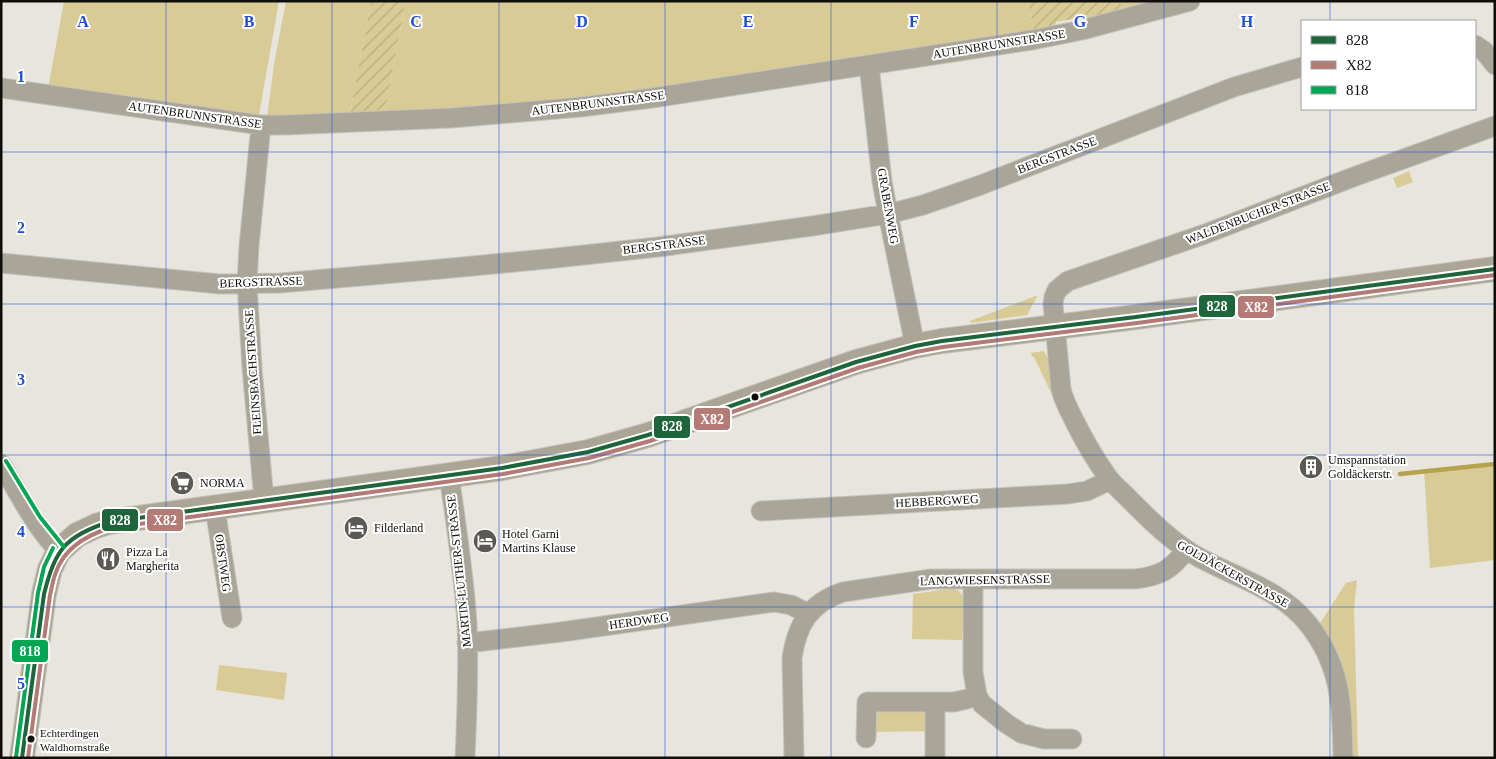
<svg xmlns="http://www.w3.org/2000/svg" width="1496" height="759" viewBox="0 0 1496 759" font-family="'Times New Roman',serif">
	<style>
		.green { fill: #d9cb96 }
		.garden { fill: url(#garden-furrows) }
		.lines { fill: none; stroke-linecap: round; stroke-linejoin: round }
		.stream { stroke: #b6a34e; stroke-width: 4.5 }
		.minor-casing { stroke: #c4c2bc; stroke-width: 21 }
		.major-casing { stroke: #c4c2bc; stroke-width: 26 }
		.minor { stroke: #a9a699; stroke-width: 19 }
		.major { stroke: #aba596; stroke-width: 24 }
		.bus-1-casing { stroke: #fff; stroke-width: 8 }
		.bus-2-casing { stroke: #fff; stroke-width: 8 }
		.bus-3-casing { stroke: #fff; stroke-width: 8 }
		.bus-1 { stroke: #1e653b; stroke-width: 4 }
		.bus-2 { stroke: #b47a75; stroke-width: 4 }
		.bus-3 { stroke: #00a651; stroke-width: 4 }
		.grid { fill: none; stroke: #1d4ed8; stroke-width: 1; stroke-opacity: 0.55 }
		.bus-dot { fill: #0f0e09; stroke: #fff; stroke-width: 2 }
		.labels { text-anchor: middle; stroke-width: 4; stroke-linejoin: round; paint-order: stroke }
		.bus-label { font-size: 11px; fill: #0f0e09; stroke: #fff; text-anchor: start }
		.street-label { font-size: 12px; fill: #0f0e09; stroke: #fff }
		.poi-label { font-size: 12px; fill: #0f0e09; stroke: #fff; text-anchor: start }
		.grid-label { font-size: 16px; text-anchor: middle; font-weight: bold; fill: #1d4ed8; stroke: #fff; stroke-width: 4; stroke-linejoin: round; paint-order: stroke }
		.line-badge { stroke: #fff; stroke-width: 2 }
		.badge-label { font-size: 14px; text-anchor: middle; font-weight: bold; fill: #fff }
	</style>
	<defs>
		<pattern id="garden-furrows" width="10" height="10" patternUnits="userSpaceOnUse" patternTransform="scale(1.25)"><rect width="10" height="10" fill="#d9cb96"/><path d="M-1 1l2-2M0 10L10 0M9 11l2-2" fill="none" stroke="#b9ad80"/></pattern>
	</defs>
	<rect width="100%" height="100%" fill="#e7e5dd"/>
	<path class="green" d="M64,1H279L259,115L254,119L48,89Z
		M286,1H371L349,118H267L274,64Z
		M406,1H1027L1035,35L656,92L384,116Z
		M1120,1H1178L1124,16Z
		M1409,171L1413,182L1397,188L1393,178Z
		M1038,295L1027,315L971,323L970,321Z
		M1044,351L1050,363L1054,396L1052,395L1035,359L1030,353Z
		M1495,464V560L1430,568L1424,469Z
		M1357,580L1354,608L1358,758H1352L1347,686L1337,659L1317,628L1346,583Z
		M948,589C954,589 959,589 962,595C965,602 962,631 962,640L912,639L913,594Z
		M219,665L287,673L284,700L216,690Z
		M874,709H929V731L874,732Z"/>
	<path class="garden" d="M371,1H406L384,116L349,118Z
		M1027,1H1120L1124,16L1086,26L1084,17L1056,22L1057,31L1035,35Z"/>
	<g class="lines">
		<path class="stream" d="M1400,474L1495,464
			M1341,477L1389,475"/>
		<g class="minor-casing">
			<path id="minor" d="M1475,45L1484,51L1495,65
				M869,65L882,181L888,214L915,346
				M1,88L261,125H285L451,118L581,107L652,98L1032,40L1082,30L1190,1
				M261,125L249,246L247,283L252,368L264,500
				M1,263L220,284L280,283L441,269L556,258L658,247L812,226L888,214L923,205L978,186L1234,87L1302,67
				M1,464C19,493 35,527 59,551
				M449,475C456,525 464,574 467,624C469,668 467,713 465,758
				M215,508L232,618
				M761,511L1068,494L1087,491L1110,480
				M973,579V672L977,695L982,704L1007,724L1021,733L1044,739H1072
				M467,643L561,632L774,602L791,605L809,614
				M866,738L867,702H954L967,699L977,695
				M794,758L792,658C797,624 810,603 843,592L931,579H1135C1160,576 1171,570 1186,550
				M935,758V702
				M1343,758C1342,708 1342,667 1309,625C1282,590 1237,578 1200,558C1173,543 1152,522 1130,500C1123,492 1113,485 1107,476C1095,459 1085,442 1076,424C1070,412 1064,402 1061,389L1053,304L1054,297L1057,290L1068,281L1205,234L1356,176L1495,126"/>
		</g>
		<g class="major-casing">
			<path id="major" d="M22,758L44,594L50,569L59,551L77,535L96,526L109,522L502,468L588,452L648,435L856,362L915,346L942,341L1136,317L1495,269"/>
		</g>
		<use href="#minor" class="minor"/>
		<use href="#major" class="major"/>
		<g class="bus-1-casing">
			<path id="bus-1" d="M22,758L44,594C55,550 65,536 109,522L502,468L588,452L648,435L856,362L915,346L942,341L1136,317L1495,269"/>
		</g>
		<g class="bus-2-casing">
			<path id="bus-2" d="M28,758L50,595C52,587 53,579 56,572C65,547 87,535 110,528L503,474L589,458L650,441L858,368L916,352L943,347L1137,323L1495,275"/>
		</g>
		<g class="bus-3-casing">
			<path id="bus-3" d="M6,461L40,517L64,547
				M16,757L38,593L44,567L53,548"/>
		</g>
		<use href="#bus-1" class="bus-1"/>
		<use href="#bus-2" class="bus-2"/>
		<use href="#bus-3" class="bus-3"/>
	</g>
	<path class="grid" d="M166,1V758M332,1V758M499,1V758M665,1V758M831,1V758M997,1V758M1164,1V758M1330,1V21M1330,109V758M1,152H1495M1,304H1495M1,455H1495M1,607H1495"/>
	<defs>
		<g id="building-disc" transform="scale(1.25)"><circle r="9.5" fill="#5b5953" stroke="#fff"/><path d="M-4-6H4V6H1V3H-1V6H-4ZM-2.5-4.3h1.7v1.8h-1.7ZM.8-4.3h1.7v1.8H.8ZM-2.5-1h1.7V.8h-1.7ZM.8-1h1.7V.8H.8Z" fill="#fff"/></g>
		<g id="supermarket-disc" transform="scale(1.25)"><circle r="9.5" fill="#5b5953" stroke="#fff"/><path d="M-6-5.5h2.5l.6 2H6L4.5 2H-2.5L-4.4-4H-6ZM-1.5 3.2a1.3 1.3 0 1 0 .1 0ZM3 3.2a1.3 1.3 0 1 0 .1 0Z" fill="#fff"/></g>
		<g id="hotel-disc" transform="scale(1.25)"><circle r="9.5" fill="#5b5953" stroke="#fff"/><path d="M-6-4.5h1.5V1H6V5H4.5V3h-9V5H-6ZM-4 0a1.8 1.8 0 1 1 3.6 0ZM.5 0V-2.5h3Q6-2.5 6 0Z" fill="#fff"/></g>
		<g id="restaurant-disc" transform="scale(1.25)"><circle r="9.5" fill="#5b5953" stroke="#fff"/><path d="M-5-6h1v4h1v-4h1v4h1v-4h1v5L-1.5 .5V6h-2V.5L-5-1ZM5-6V6H3V1.5H1.5Q1.5-4 5-6Z" fill="#fff"/></g>
	</defs>
	<g fill-rule="evenodd">
		<use href="#building-disc" x="1311" y="467"/>
		<use href="#supermarket-disc" x="182" y="483"/>
		<use href="#hotel-disc" x="356" y="528"/>
		<use href="#hotel-disc" x="485" y="541"/>
		<use href="#restaurant-disc" x="108" y="559"/>
	</g>
	<g class="bus-dot">
		<circle cx="755" cy="397" r="4.5"/>
		<circle cx="31" cy="739" r="4.5"/>
	</g>
	<g class="labels">
		<g class="bus-label">
			<text x="40" y="737">Echterdingen<tspan x="40" dy="14">Waldhornstraße</tspan></text>
		</g>
		<g class="street-label">
			<text transform="translate(999 44) rotate(-9)" y="4">AUTENBRUNNSTRASSE</text>
			<text transform="translate(598 103) rotate(-7)" y="4">AUTENBRUNNSTRASSE</text>
			<text transform="translate(195 115) rotate(8)" y="4">AUTENBRUNNSTRASSE</text>
			<text transform="translate(1057 155) rotate(-21)" y="4">BERGSTRASSE</text>
			<text transform="translate(888 206) rotate(80)" y="4">GRABENWEG</text>
			<text transform="translate(1258 213) rotate(-21)" y="4">WALDENBUCHER STRASSE</text>
			<text transform="translate(664 245) rotate(-7)" y="4">BERGSTRASSE</text>
			<text transform="translate(261 282) rotate(-2)" y="4">BERGSTRASSE</text>
			<text transform="translate(253 372) rotate(-94)" y="4">FLEINSBACHSTRASSE</text>
			<text transform="translate(937 501) rotate(-3)" y="4">HEBBERGWEG</text>
			<text transform="translate(223 563) rotate(82)" y="4">OBSTWEG</text>
			<text transform="translate(459 571) rotate(-96)" y="4">MARTIN-LUTHER-STRASSE</text>
			<text transform="translate(1233 574) rotate(29)" y="4">GOLDÄCKERSTRASSE</text>
			<text transform="translate(985 580) rotate(-1)" y="4">LANGWIESENSTRASSE</text>
			<text transform="translate(639 621) rotate(-8)" y="4">HERDWEG</text>
		</g>
		<g class="poi-label">
			<text x="1328" y="464">Umspannstation<tspan x="1328" dy="14">Goldäckerstr.</tspan></text>
			<text x="200" y="487">NORMA</text>
			<text x="374" y="532">Filderland</text>
			<text x="502" y="538">Hotel Garni<tspan x="502" dy="14">Martins Klause</tspan></text>
			<text x="126" y="556">Pizza La<tspan x="126" dy="14">Margherita</tspan></text>
		</g>
	</g>
	<g class="grid-label">
		<text x="83" y="27">A</text>
		<text x="249" y="27">B</text>
		<text x="416" y="27">C</text>
		<text x="582" y="27">D</text>
		<text x="748" y="27">E</text>
		<text x="914" y="27">F</text>
		<text x="1080" y="27">G</text>
		<text x="1247" y="27">H</text>
		<text x="21" y="82">1</text>
		<text x="21" y="233">2</text>
		<text x="21" y="385">3</text>
		<text x="21" y="537">4</text>
		<text x="21" y="689">5</text>
	</g>
	<g class="line-badge">
		<rect x="1198" y="294" width="38" height="24" rx="5" fill="#1e653b"/>
		<rect x="1237" y="295" width="38" height="24" rx="5" fill="#b47a75"/>
		<rect x="693" y="407" width="38" height="24" rx="5" fill="#b47a75"/>
		<rect x="653" y="415" width="38" height="24" rx="5" fill="#1e653b"/>
		<rect x="146" y="508" width="38" height="24" rx="5" fill="#b47a75"/>
		<rect x="101" y="508" width="38" height="24" rx="5" fill="#1e653b"/>
		<rect x="11" y="639" width="38" height="24" rx="5" fill="#00a651"/>
	</g>
	<g class="badge-label">
		<text x="1217" y="311">828</text>
		<text x="1256" y="312">X82</text>
		<text x="712" y="424">X82</text>
		<text x="672" y="431">828</text>
		<text x="165" y="525">X82</text>
		<text x="120" y="525">828</text>
		<text x="30" y="656">818</text>
	</g>
	<rect width="1496" height="759" fill="none" stroke="#0f0e09" stroke-width="5"/>
	<rect x="1301" y="20" width="175" height="90" fill="#ffffff" stroke="#9f9f9d"/>
	<rect x="1311" y="36" width="25" height="8" fill="#1e653b" stroke="#9f9f9d"/>
	<text x="1346" y="45" font-size="15" fill="#0f0e09">828</text>
	<rect x="1311" y="61" width="25" height="8" fill="#b47a75" stroke="#9f9f9d"/>
	<text x="1346" y="70" font-size="15" fill="#0f0e09">X82</text>
	<rect x="1311" y="86" width="25" height="8" fill="#00a651" stroke="#9f9f9d"/>
	<text x="1346" y="95" font-size="15" fill="#0f0e09">818</text>
</svg>
